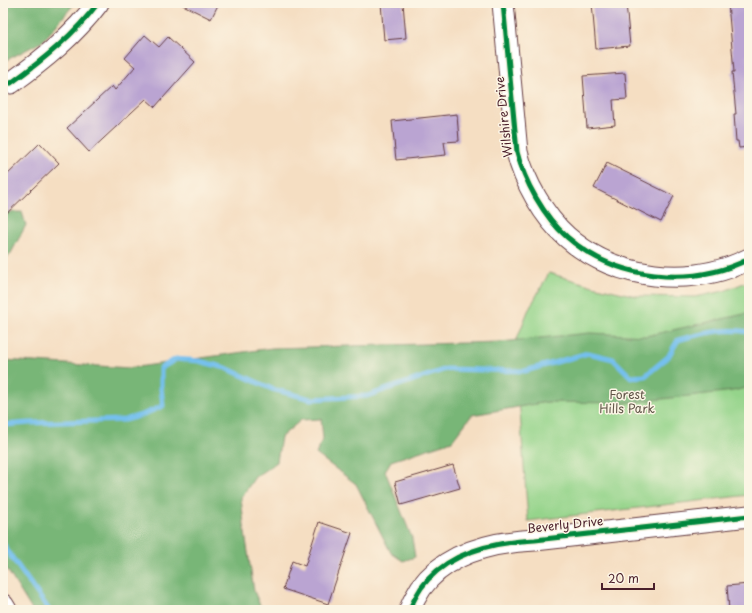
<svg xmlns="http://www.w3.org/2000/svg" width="752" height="613" viewBox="0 0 752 613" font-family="'Playpen Sans',sans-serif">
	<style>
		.green { fill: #95d48b; stroke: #707a5b }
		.forest { fill: #78b677; stroke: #616a51 }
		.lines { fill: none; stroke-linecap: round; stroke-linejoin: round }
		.stream { stroke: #75c0ee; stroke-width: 5 }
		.building { fill: #baa4d2 }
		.minor-casing { stroke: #643c42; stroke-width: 23 }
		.minor { stroke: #fff; stroke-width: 21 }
		.cycleway-casing { stroke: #fcf5e5; stroke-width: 8 }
		.cycleway { stroke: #00873e; stroke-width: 5 }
		.labels { text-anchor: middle; stroke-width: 3; stroke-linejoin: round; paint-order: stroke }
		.street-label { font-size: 12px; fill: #4a1f2b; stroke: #fcf5e5 }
		.park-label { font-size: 12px; fill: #605548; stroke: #fcf5e5 }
	</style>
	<rect width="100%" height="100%" fill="#fcf5e5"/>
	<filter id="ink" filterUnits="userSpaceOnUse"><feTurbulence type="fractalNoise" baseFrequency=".025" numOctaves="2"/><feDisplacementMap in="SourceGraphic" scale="8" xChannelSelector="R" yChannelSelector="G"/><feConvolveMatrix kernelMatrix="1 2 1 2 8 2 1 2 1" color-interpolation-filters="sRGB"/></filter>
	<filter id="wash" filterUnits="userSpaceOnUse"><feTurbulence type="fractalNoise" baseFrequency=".012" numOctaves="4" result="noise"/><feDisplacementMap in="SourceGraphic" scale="16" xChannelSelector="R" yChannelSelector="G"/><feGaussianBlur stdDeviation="0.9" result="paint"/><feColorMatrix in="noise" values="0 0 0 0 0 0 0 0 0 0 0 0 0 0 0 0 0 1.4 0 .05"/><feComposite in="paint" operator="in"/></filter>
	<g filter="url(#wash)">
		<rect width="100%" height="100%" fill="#f5dec2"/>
		<path class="green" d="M549,273L593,286L636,296L695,297L724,291L749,281V495L528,521L515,344L528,311Z"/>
		<path class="forest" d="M3,3H75L43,41L3,62Z
			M3,212H22L26,225L10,255L3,259Z
			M749,313V387L733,391L626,403L547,402L472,415L452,441L391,461L385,471L412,538L415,557L403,561L391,553L356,484L316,454L323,438L321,419L301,420L281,437L277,462L255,477L241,498L245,533L254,591L262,610H32L3,563V360L130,368L272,348L500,342L590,333L646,336Z"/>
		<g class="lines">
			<path class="stream" d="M3,425L30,423L125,420L142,415L163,406L161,388V368L176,359L199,361L226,368L272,389L311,399L367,396L446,369L525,371L588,353L613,359L631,377L645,376L668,357L678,340C703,333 723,328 749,332
				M3,543L8,552L49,610"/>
		</g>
		<g id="blocks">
			<path class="building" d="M179,3H219L211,19Z
				M381,3H403L406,38L384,40Z
				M592,3H626L630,46L596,49Z
				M728,3H749V147L739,148L738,141H736L734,114H736L732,72H734Z
				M145,35L159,47L168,37L195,62L155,107L146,99L89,152L67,128L112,86L115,90L135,67L125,58Z
				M625,73L627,99L613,100L615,125L587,128L583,76Z
				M457,114L459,141L444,142L446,155L396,160L392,121Z
				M40,143L59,163L3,217V179Z
				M607,163L674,196L661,222L594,188Z
				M453,465L460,488L401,505L395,482Z
				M319,522L352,533L328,604L283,589L292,561L305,566Z
				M749,584V610H729L727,586Z"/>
		</g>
	</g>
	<g filter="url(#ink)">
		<use href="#blocks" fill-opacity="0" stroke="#643c42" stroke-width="1"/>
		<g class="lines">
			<g class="minor-casing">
				<path id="minor" d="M503,3L517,152C524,181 544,217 567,237C616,280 691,288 749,259
					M11,83C43,60 74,35 98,3
					M3,605L6,610
					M410,610C412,602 417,595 421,588C447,552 493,542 535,540L749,516"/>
			</g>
			<use href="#minor" class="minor"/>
			<g class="cycleway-casing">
				<path id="cycleway" d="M503,3L517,152C524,181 544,217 567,237C616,280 691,288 749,259
					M11,83C43,60 74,35 98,3
					M410,610C412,602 417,595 421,588C447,552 493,542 535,540L749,516"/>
			</g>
			<use href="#cycleway" class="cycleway"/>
		</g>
	</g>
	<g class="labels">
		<g class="street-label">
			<text transform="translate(504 117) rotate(-96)" y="4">Wilshire Drive</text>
			<text transform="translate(565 525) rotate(-6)" y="4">Beverly Drive</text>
		</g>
		<g class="park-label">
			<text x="627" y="399">Forest<tspan x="627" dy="14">Hills Park</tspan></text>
		</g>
	</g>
	<rect width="752" height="613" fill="none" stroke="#fcf5e5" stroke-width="16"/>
	<path d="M602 583v6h52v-6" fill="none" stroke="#4a1f2b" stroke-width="2"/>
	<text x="608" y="583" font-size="12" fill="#4a1f2b" stroke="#fcf5e5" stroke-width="3" paint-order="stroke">20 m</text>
</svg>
